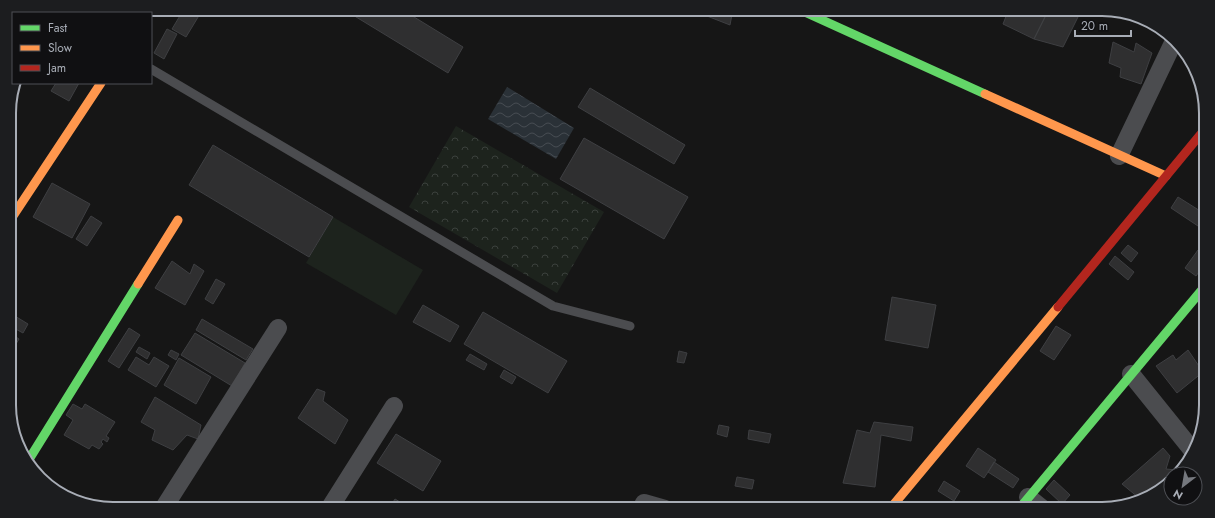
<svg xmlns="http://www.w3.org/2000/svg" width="1215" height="518" viewBox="0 0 1215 518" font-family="Jost,sans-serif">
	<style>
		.forest { fill: url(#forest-crowns) }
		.garden { fill: #1d231d }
		.water { fill: url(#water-waves) }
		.building { fill: #2f2f30; stroke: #3e3f42 }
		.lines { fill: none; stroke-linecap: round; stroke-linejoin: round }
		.lane { stroke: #4b4c4f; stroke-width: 9 }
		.street { stroke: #4b4c4f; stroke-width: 18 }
		.fast { stroke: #63d668; stroke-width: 9 }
		.slow { stroke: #ff974d; stroke-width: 9 }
		.jam { stroke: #b3261e; stroke-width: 9 }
		.rim { fill: none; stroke: #a8adb6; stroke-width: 2 }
	</style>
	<defs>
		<pattern id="forest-crowns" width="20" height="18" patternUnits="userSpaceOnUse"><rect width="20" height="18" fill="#1d231d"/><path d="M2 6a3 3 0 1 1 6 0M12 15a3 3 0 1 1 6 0" fill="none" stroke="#3b403c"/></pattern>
		<pattern id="water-waves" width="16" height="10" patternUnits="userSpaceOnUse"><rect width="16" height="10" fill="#2a3137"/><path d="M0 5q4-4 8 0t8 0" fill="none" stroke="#464c52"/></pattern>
	</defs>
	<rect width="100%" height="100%" fill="#161616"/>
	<path class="forest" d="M456,126L604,212L557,293L409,207Z"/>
	<path class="garden" d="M333,217L423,270L396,315L306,263Z"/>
	<path class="water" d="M507,87L574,128L556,159L488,119Z"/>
	<path class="building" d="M184,9H203L186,37L172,29Z
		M343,9H401L463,47L448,73Z
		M689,9H733L730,25Z
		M1009,9H1049L1034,39L1003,24Z
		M1049,9H1082L1063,47L1034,39Z
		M167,29L177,34L164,59L154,53Z
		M1113,42L1134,52L1136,43L1152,53L1141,84L1120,77L1121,68L1109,63Z
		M56,83H79L69,101L51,91Z
		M590,88L685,145L674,164L578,107Z
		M584,138L688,197L664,239L560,179Z
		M213,145L333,217L309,257L189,185Z
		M52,183L90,204L72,238L33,217Z
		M1178,197L1205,214V221L1201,228L1171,208Z
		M91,216L102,223L87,246L76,239Z
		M1128,245L1138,253L1131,262L1121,253Z
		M1198,250L1206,255V262L1196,276L1185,268Z
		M1115,256L1134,272L1128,280L1109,264Z
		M172,261L190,274L194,264L204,271L185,305L155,288Z
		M216,279L225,284L213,304L205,299Z
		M892,297L936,305L928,348L885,340Z
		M423,305L459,326L450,342L413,322Z
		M483,312L567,361L548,393L464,344Z
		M10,313L28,324L23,333L12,327L10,331Z
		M202,319L253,349L246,360L196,330Z
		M1056,326L1071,335L1054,360L1040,351Z
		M129,328L140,335L119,368L108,361Z
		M10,333L19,339L13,349L10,347Z
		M195,333L245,363L232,386L181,355Z
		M139,347L150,353L147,359L136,352Z
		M171,350L179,354L176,360L168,355Z
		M1188,350L1203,372L1177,393L1156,366L1173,355L1176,360Z
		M679,351L687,353L684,363L677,362Z
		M470,354L487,364L484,370L466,360Z
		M136,357L149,365L154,357L169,366L156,387L128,370Z
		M179,358L211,377L196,404L164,385Z
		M504,370L516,377L512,384L500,377Z
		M317,389L325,392L323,401L348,420L335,444L298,418Z
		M155,397L201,425L198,439L187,435L173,450L152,440L155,430L141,422Z
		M73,404L82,409L85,404L115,422L106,436L109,438L107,442L103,439L101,442L103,444L99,449L92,445L89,449L64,435L73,420L66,415Z
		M874,422L913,427L911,441L881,435L875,487L843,483L857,430L870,433Z
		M719,425L729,427L727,437L717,434Z
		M749,430L771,434L769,443L748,439Z
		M396,434L441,461L423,491L377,463Z
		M978,448L996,460L984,478L966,466Z
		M1163,448L1170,456L1166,469L1177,470L1174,474H1171V478L1160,491L1139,498L1122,484Z
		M994,462L1019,479L1013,488L988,472Z
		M737,477L754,480L752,489L735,486Z
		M1054,480L1070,495L1062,504L1046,489Z
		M944,481L960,491L954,501L938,491Z
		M395,499L410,508L409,509L390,507Z
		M971,503L980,508V509H968Z"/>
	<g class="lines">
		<path class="lane" d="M151,69L553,306L630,326"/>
		<path class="street" d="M1119,156L1174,41
			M1131,374L1193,451
			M1028,497L1043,509
			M163,509L278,328
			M329,509L394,406
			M641,509L644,503L665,509"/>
		<path class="fast" d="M798,9L985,94
			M146,13L149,9
			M28,461L138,284
			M1019,509L1206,285"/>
		<path class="slow" d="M985,94L1166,176
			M9,222L101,83
			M138,284L178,220
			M890,509L1058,307"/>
		<path class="jam" d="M1058,307L1205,129"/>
	</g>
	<path d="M0 0H1215V518H0ZM113 16H1102A97 97 0 0 1 1199 113V405A97 97 0 0 1 1102 502H113A97 97 0 0 1 16 405V113A97 97 0 0 1 113 16Z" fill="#1c1d1f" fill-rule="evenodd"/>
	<path class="rim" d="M113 16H1102A97 97 0 0 1 1199 113V405A97 97 0 0 1 1102 502H113A97 97 0 0 1 16 405V113A97 97 0 0 1 113 16Z"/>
	<rect x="12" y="12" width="140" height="72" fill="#101012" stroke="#4d4f54"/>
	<rect x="20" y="25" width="20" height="6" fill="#63d668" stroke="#4d4f54"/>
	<text x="48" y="32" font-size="12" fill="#a8adb6">Fast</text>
	<rect x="20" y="45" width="20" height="6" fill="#ff974d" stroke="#4d4f54"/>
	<text x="48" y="52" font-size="12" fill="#a8adb6">Slow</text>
	<rect x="20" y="65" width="20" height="6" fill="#b3261e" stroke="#4d4f54"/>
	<text x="48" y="72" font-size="12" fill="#a8adb6">Jam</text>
	<g transform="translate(1183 486) rotate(211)"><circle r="19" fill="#101012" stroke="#4d4f54"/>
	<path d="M0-3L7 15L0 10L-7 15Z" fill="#75787e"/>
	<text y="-6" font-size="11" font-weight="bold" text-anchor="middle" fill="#a8adb6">N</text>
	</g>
	<path d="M1075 30v6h56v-6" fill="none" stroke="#a8adb6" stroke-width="2"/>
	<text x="1081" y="30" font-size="12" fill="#a8adb6" stroke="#101012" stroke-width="3" paint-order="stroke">20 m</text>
</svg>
